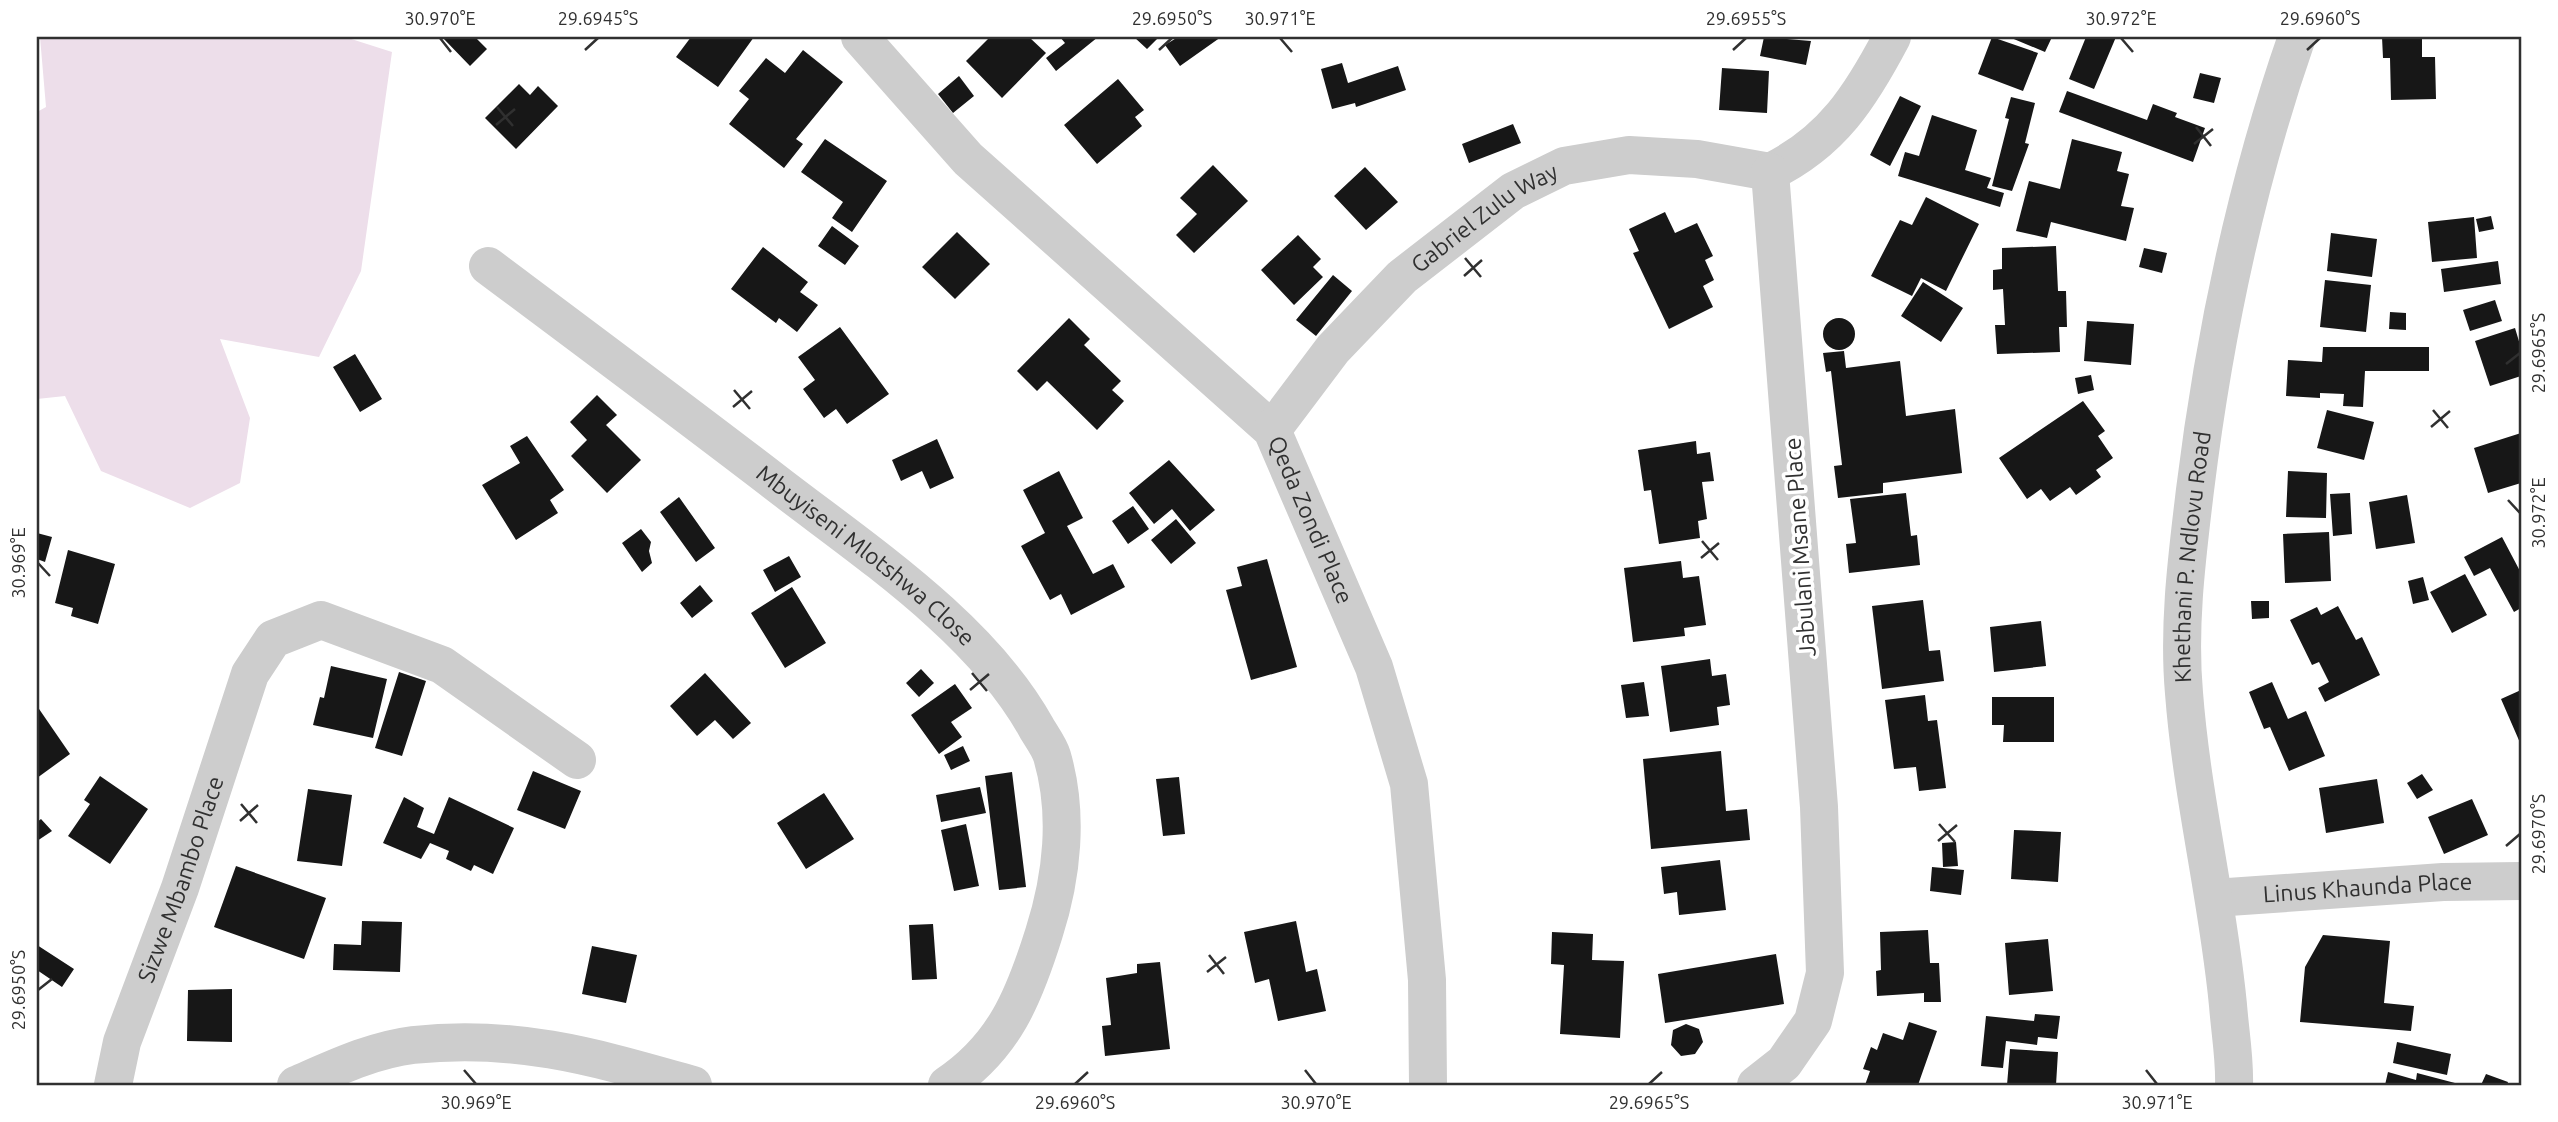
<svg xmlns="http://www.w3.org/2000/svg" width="2558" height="1122" viewBox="0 0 2558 1122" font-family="Ubuntu,sans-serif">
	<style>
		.green { fill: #eddeea }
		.building { fill: #171717 }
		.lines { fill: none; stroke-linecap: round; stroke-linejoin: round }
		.minor { stroke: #cdcdcd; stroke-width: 38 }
		.ticks { fill: none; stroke: #303030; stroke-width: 2.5 }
		.labels { text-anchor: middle; stroke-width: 7; stroke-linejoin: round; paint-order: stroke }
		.street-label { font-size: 23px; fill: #303030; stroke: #fff }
		.neatline { fill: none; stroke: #303030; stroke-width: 2.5 }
		.ticks-label { font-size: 18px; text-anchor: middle; fill: #303030 }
	</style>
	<rect width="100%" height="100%" fill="#fff"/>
	<path class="green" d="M40,37H345L392,52L361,271L319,357L220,339L250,418L240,483L190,508L101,471L65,396L37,399V112L46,107Z"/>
	<path class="building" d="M442,37H475L487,49L470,66Z
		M691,37H754L718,87L676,57Z
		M990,37H1029L1046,53L1002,98L966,61Z
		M1060,37H1098L1056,71L1046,58L1065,43Z
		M1134,37H1159L1147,49Z
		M1178,37H1221L1180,66L1165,45Z
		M1764,37L1811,41L1806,65L1760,56Z
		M1992,37L2038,53L2023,91L1978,74Z
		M2009,37H2052L2045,52Z
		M2086,37H2116L2094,89L2069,79Z
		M2382,37H2422V57H2435L2436,99L2391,100L2390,58H2383Z
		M803,50L843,82L796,139L803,144L784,168L729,124L749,99L739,91L766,58L785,73Z
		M1342,63L1348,83L1398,66L1406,90L1356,107L1355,103L1332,109L1321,69Z
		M1722,68L1769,71L1767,113L1719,110Z
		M2200,73L2221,78L2214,103L2193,98Z
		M959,76L974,96L953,113L938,94Z
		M1118,79L1144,110L1135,117L1142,126L1097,164L1064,125Z
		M519,84L530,95L538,86L558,106L516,149L485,118Z
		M2067,91L2147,120L2153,104L2177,113L2175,117L2205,128L2193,162L2059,112Z
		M1900,96L1921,106L1890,166L1870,155Z
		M2011,97L2035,103L2025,143L2029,144L2012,191L1992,186L2009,119L2005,118Z
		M1932,115L1977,130L1965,170L1991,178L1987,188L2004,193L2000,207L1898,176L1905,152L1919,156Z
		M1513,124L1521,143L1469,163L1462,144Z
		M825,139L887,181L852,232L832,218L843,202L801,172Z
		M2072,139L2122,152L2117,171L2129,174L2121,206L2134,208L2126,241L2051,222L2047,238L2016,231L2029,181L2060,189Z
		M1213,165L1248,201L1194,253L1176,235L1197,214L1180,198Z
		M1365,167L1398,202L1366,230L1334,196Z
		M1926,197L1979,224L1946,291L1921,278L1912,296L1871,276L1900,220L1912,225Z
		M1665,212L1675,233L1697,223L1713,256L1705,260L1714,280L1703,286L1713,307L1669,329L1633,253L1639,251L1629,229Z
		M2491,216L2494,229L2479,232L2476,219Z
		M2474,217L2477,258L2432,262L2428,222Z
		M832,226L859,246L845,265L818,246Z
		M957,232L990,264L955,299L922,267Z
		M2331,233L2377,239L2372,277L2327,271Z
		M1298,235L1321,259L1313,267L1323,277L1294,305L1261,270Z
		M2056,246L2058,291H2066L2067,327H2059L2060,352L1997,354L1995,325H2005L2003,289L1993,290V270L2002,269V248Z
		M763,247L808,282L800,292L818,305L797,332L779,318L776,323L731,289Z
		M2144,248L2167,253L2162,273L2139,267Z
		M2498,261L2501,284L2444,292L2441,269Z
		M1333,275L1352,291L1316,336L1296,320Z
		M2325,280L2371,285L2366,332L2320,327Z
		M1923,282L1963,308L1941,342L1901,316Z
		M2495,300L2502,321L2470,331L2463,310Z
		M2390,312L2406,313V330L2389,329Z
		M1823 334a16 16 0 1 1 32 0a16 16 0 1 1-32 0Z
		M1069,318L1090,339L1084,345L1121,381L1112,390L1124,401L1097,430L1047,381L1037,391L1017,371Z
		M2087,321L2134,324L2131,365L2084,361Z
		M840,327L889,394L847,424L836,409L824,418L803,389L815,380L798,357Z
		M2515,328L2521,348V376L2490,386L2475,341Z
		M2323,347H2429V371H2365L2363,407L2343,406L2344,394L2320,393V398L2286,396L2288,360L2322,362Z
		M1844,351L1846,368L1900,361L1906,416L1955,409L1962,473L1883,483V493L1838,498L1834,466L1842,465L1831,371L1826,372L1823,353Z
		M355,354L382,399L360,412L333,367Z
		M2091,375L2094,390L2078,394L2075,378Z
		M597,395L617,415L606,425L641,460L607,493L571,456L587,440L570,422Z
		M2083,401L2105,431L2098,436L2113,458L2096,470L2101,477L2076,495L2070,487L2050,501L2041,489L2027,499L1999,458Z
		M2327,410L2374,422L2364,460L2317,448Z
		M2521,433V483L2488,493L2474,448Z
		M527,436L564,490L550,500L558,513L516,540L482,485L520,463L510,446Z
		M937,439L954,478L930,489L922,471L901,481L892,460Z
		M1696,441L1697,454L1710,452L1714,481L1702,482L1707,519L1698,521L1700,538L1659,544L1651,490L1644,491L1638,450Z
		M1169,460L1215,510L1190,531L1172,509L1154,524L1129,493Z
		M1059,471L1083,518L1067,526L1093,574L1113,564L1125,587L1071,615L1061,594L1050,600L1021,546L1045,533L1023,490Z
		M2288,471L2327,473L2326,518L2286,517Z
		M1906,493L1911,536L1917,535L1920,565L1849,573L1846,544L1856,543L1850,499Z
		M2350,493L2352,534L2333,536L2330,494Z
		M2407,495L2415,543L2376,549L2369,502Z
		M679,497L715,548L696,562L660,512Z
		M1133,506L1149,529L1128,544L1112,521Z
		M1176,519L1196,543L1171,564L1151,540Z
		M641,529L651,542L649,551L652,563L642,572L622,543Z
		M2329,532L2331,581L2285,583L2283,534Z
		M37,533L52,537L45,562L37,559Z
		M2502,537L2521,573V608L2514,612L2490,568L2474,576L2464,557Z
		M68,550L115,564L98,624L71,616L73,608L55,603Z
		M789,556L801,577L775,592L763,570Z
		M1267,559L1297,667L1251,680L1226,590L1242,586L1237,567Z
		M1681,561L1683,578L1699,576L1706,625L1684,628L1685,636L1633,642L1624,568Z
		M2465,574L2487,615L2452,633L2430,592Z
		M2423,577L2429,600L2413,604L2408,581Z
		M700,585L713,601L692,618L680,603Z
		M792,587L826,643L785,668L751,613Z
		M1923,600L1929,651L1940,650L1944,681L1882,689L1872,606Z
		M2251,601H2269V618L2252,619Z
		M2338,606L2356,640L2362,637L2380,675L2325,702L2318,688L2329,682L2319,662L2312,665L2290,620L2317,607L2321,615Z
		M2041,621L2046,666L1994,672L1990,627Z
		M1710,659L1712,676L1726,674L1730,705L1717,707L1719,725L1670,732L1661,666Z
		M331,666L387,679L373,738L313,725L320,697L324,698Z
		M921,669L934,683L919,697L906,683Z
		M399,672L426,681L402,756L375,748Z
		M705,673L751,723L733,739L715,720L697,736L670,706Z
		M1644,682L1649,716L1626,718L1621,685Z
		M2272,682L2288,719L2306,711L2325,756L2289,771L2270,727L2264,729L2249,692Z
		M955,684L972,708L951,722L962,737L939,754L911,715Z
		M2521,690V745L2501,699Z
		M1925,695L1928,721L1937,720L1946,788L1919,791L1916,767L1894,769L1885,700Z
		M1992,697H2054V742H2003L2004,725H1992Z
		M37,706L70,754L37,778Z
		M963,746L970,761L951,770L944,755Z
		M1721,751L1726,811L1747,809L1750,840L1651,849L1643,759Z
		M533,771L581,791L565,829L517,810Z
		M1012,772L1026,887L999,890L985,776Z
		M2422,774L2433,790L2417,799L2407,783Z
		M100,776L148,809L110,864L68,836L90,804L84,800Z
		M1179,777L1185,834L1163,836L1156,779Z
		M2377,779L2384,823L2326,833L2319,788Z
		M980,787L986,813L941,822L936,795Z
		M308,789L352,795L342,866L297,861Z
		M824,793L854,839L806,869L777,823Z
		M404,797L424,808L417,827L434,834L449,797L514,828L493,874L474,865L471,871L446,859L449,851L430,843L421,859L383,843Z
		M2472,799L2488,835L2444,854L2428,817Z
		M41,819L52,831L37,841V822Z
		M966,824L979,886L954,891L941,830Z
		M2014,830L2061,832L2058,882L2011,879Z
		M1956,842L1958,866L1943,867L1942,843Z
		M1720,860L1726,910L1679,915L1677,892L1664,894L1661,867Z
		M236,866L326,898L304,959L214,927Z
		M1932,867L1964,870L1961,895L1930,891Z
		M362,921L402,922L400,972L333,970L334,944L361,945Z
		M1296,921L1306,972L1317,969L1326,1011L1278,1021L1269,979L1255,983L1244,932Z
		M933,924L937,979L912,980L909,925Z
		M1928,930L1930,963H1939L1941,1002H1924V993L1877,996L1876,971L1881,970L1880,932Z
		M1552,932L1593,934L1592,960L1624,961L1620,1038L1560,1034L1564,965L1551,964Z
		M2323,935L2390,941L2384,1003L2414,1006L2411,1031L2300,1022L2305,967Z
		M2048,939L2053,991L2009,995L2005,943Z
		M37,945L74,969L62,987L37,970Z
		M592,946L637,955L626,1003L582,994Z
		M1776,954L1784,1004L1665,1023L1658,974Z
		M1160,962L1170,1049L1105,1056L1102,1026L1111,1025L1106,978L1137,973V964Z
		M232,989V1042L187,1041L188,990Z
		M2035,1014L2060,1016L2057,1039L2038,1037L2037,1045L2006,1041L2003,1068L1981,1066L1986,1016L2034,1021Z
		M1909,1022L1937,1031L1918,1085H1865L1870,1071L1863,1069L1871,1047L1877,1050L1883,1033L1903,1040Z
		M1686,1024L1699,1029L1703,1042L1695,1054L1681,1056L1671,1045L1673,1030Z
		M2397,1042L2451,1054L2447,1075L2393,1063Z
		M2010,1049L2058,1052L2056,1085H2007Z
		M2388,1072L2416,1080L2417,1073L2455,1083L2385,1085Z
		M2486,1074L2508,1082L2507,1085H2481Z"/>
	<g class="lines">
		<g class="minor">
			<path id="s1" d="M860,37L968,159L1272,430L1374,667L1409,784L1427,980L1428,1085"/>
			<path d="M1770,172C1832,142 1861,96 1892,37"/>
			<path id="s2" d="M488,266C583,337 677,407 771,479C861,549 980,626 1036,727C1041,736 1049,746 1052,756C1069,814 1062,877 1044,933C1024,997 1004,1047 947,1085"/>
			<path id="s3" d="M1272,430L1333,349L1402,277L1513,191L1564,166L1629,155L1697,159L1770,172"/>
			<path id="s4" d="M2214,898L2443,882L2521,881"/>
			<path id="s5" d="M113,1085L122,1042L180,888L250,674L273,639L321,620L442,665L577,760"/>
			<path d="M296,1085C333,1069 372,1050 413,1045C518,1034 594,1057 693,1085"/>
			<path d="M1756,1085L1784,1063L1813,1021L1825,973L1819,807L1770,172"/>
			<path id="s6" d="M2234,1085C2235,1059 2230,1032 2228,1005C2218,900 2192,798 2184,693C2178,625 2187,557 2195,490C2214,336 2246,183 2297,37"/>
		</g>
	</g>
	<path class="ticks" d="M440,38L451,52M1280,38L1292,52M2121,38L2133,52M585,50L598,38M1159,50L1172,38M1733,50L1746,38M2307,50L2320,38M497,107L513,126M496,125L515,109M2196,127L2211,146M2194,144L2213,129M1465,258L1481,277M1464,276L1482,260M2506,364L2520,353M734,390L750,409M733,407L752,391M2433,410L2448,428M2431,427L2450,411M2508,500L2520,513M1702,541L1718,560M1701,558L1719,543M38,563L50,576M972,673L987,691M970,690L989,674M241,804L257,823M240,821L258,805M1939,824L1955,842M1938,841L1957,825M2506,846L2520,834M1209,955L1224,974M1207,972L1226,957M38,990L52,979M464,1070L476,1084M1305,1070L1316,1084M2146,1070L2157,1084M1075,1084L1088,1072M1649,1084L1662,1072"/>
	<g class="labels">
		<g class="street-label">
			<text dy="8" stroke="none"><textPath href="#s3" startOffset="303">Gabriel Zulu Way</textPath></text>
			<text dy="8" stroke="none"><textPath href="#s1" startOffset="668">Qeda Zondi Place</textPath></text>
			<text transform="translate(1800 547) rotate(-94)" y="8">Jabulani Msane Place</text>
			<text dy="8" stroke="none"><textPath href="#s2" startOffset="476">Mbuyiseni Mlotshwa Close</textPath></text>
			<text dy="8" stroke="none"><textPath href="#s6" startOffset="532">Khethani P. Ndlovu Road</textPath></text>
			<text dy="8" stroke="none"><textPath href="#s5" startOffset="217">Sizwe Mbambo Place</textPath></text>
			<text dy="8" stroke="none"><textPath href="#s4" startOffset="154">Linus Khaunda Place</textPath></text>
		</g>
	</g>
	<rect width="2558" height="1122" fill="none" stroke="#ffffff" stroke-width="77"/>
	<rect x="38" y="38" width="2482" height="1046" class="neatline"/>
	<g class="ticks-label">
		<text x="440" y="25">30.970°E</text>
		<text x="598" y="25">29.6945°S</text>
		<text x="1172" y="25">29.6950°S</text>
		<text x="1280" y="25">30.971°E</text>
		<text x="1746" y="25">29.6955°S</text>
		<text x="2121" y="25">30.972°E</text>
		<text x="2320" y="25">29.6960°S</text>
		<text transform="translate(2539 353) rotate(-90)" y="6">29.6965°S</text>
		<text transform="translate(2539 513) rotate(-90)" y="6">30.972°E</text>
		<text transform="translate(19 563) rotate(-90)" y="6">30.969°E</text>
		<text transform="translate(2539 834) rotate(-90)" y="6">29.6970°S</text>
		<text transform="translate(19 990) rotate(-90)" y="6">29.6950°S</text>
		<text x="476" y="1109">30.969°E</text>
		<text x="1075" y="1109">29.6960°S</text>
		<text x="1316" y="1109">30.970°E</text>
		<text x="1649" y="1109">29.6965°S</text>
		<text x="2157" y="1109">30.971°E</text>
	</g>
</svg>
